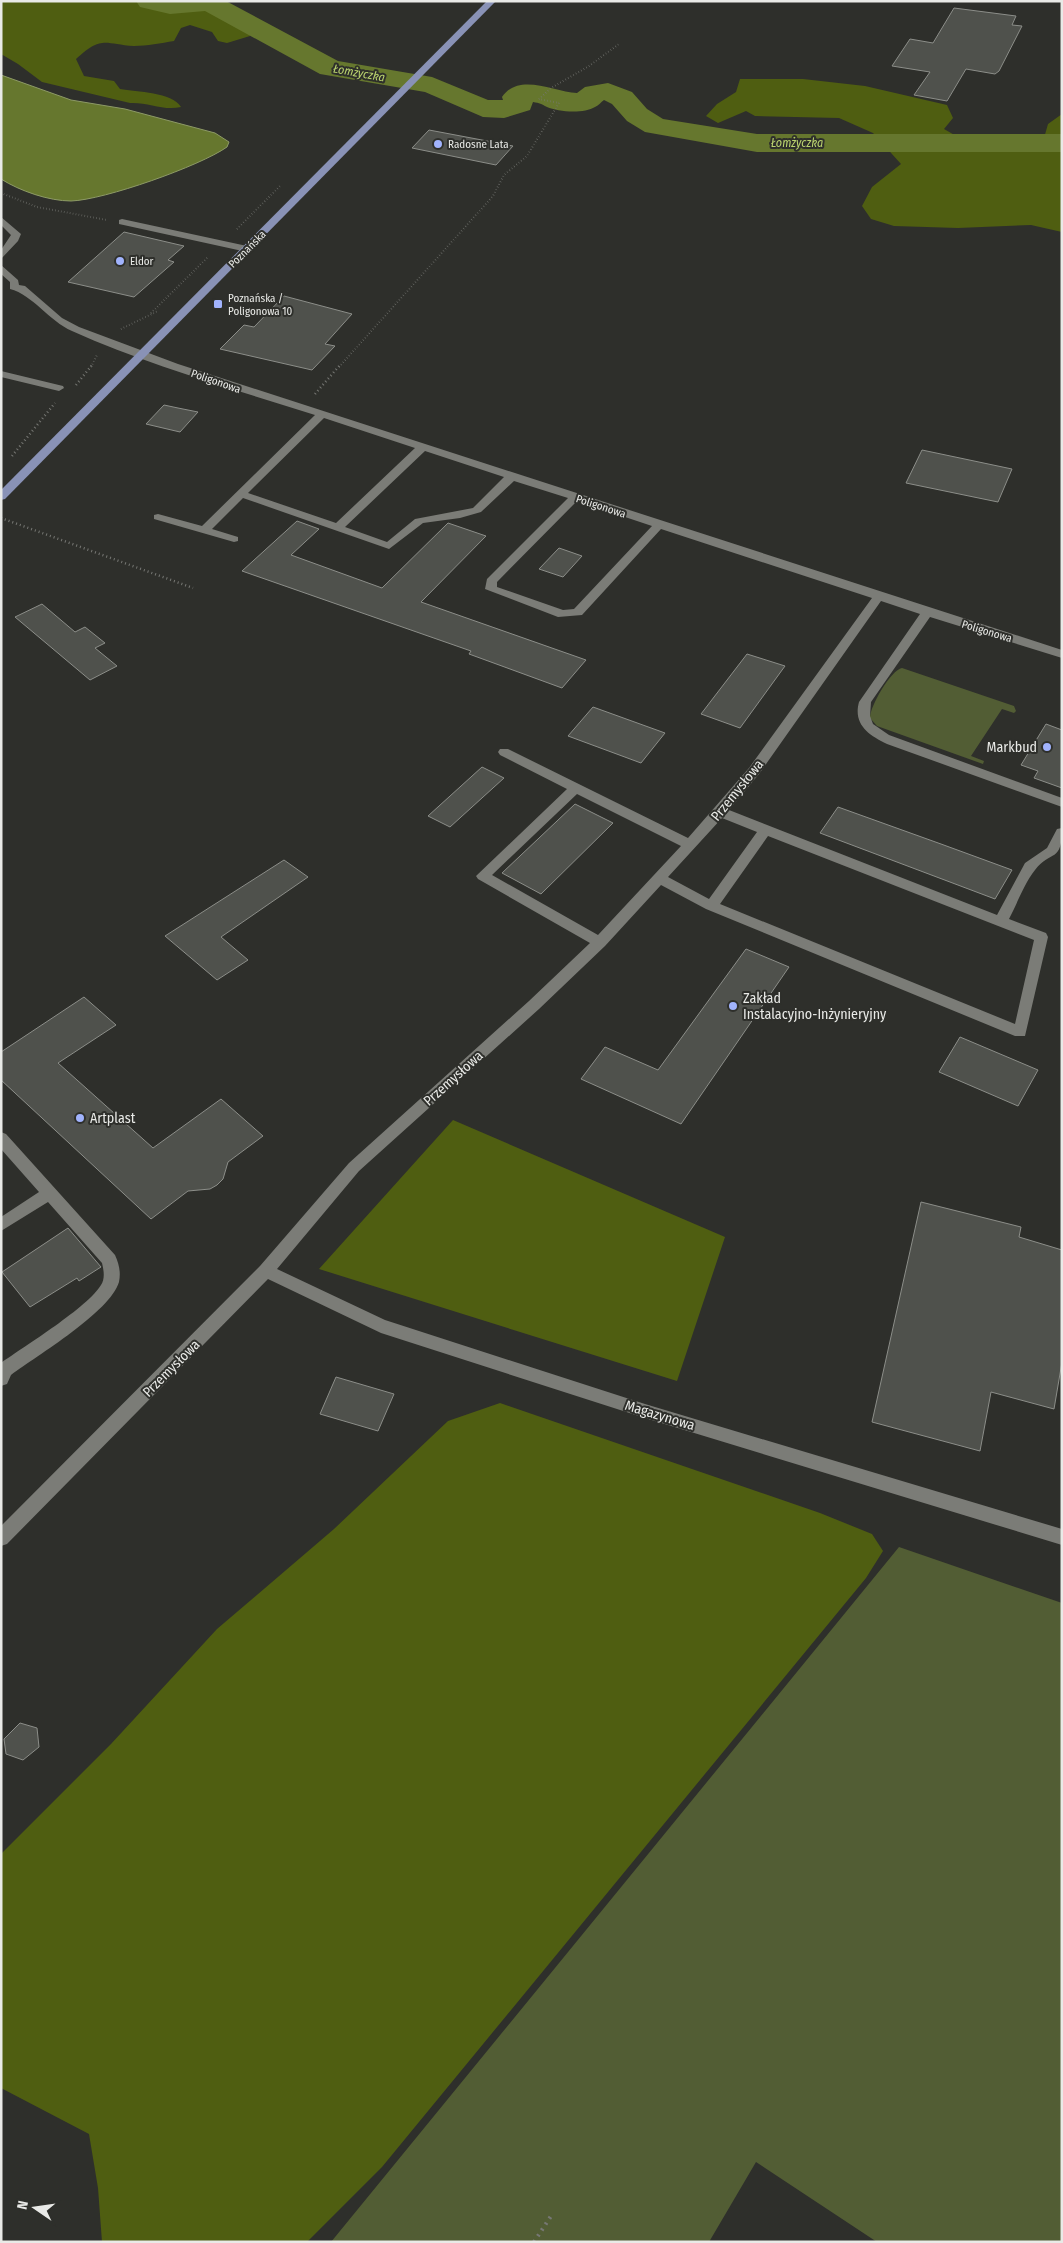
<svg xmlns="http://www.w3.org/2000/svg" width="1063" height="2243" viewBox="0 0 1063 2243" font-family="'Fira Sans Condensed',sans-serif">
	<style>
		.green { fill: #525d34 }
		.forest { fill: #4f5e11 }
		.water { fill: #66772e; stroke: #8d9a66 }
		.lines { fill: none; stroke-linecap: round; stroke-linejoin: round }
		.river { fill: #66772e; fill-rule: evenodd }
		.building { fill: #4f514c; stroke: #8c8e89 }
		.path-far2 { stroke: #777874; stroke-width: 2; stroke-dasharray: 0.5 2.5; stroke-linecap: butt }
		.path-far1 { stroke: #777874; stroke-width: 2.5; stroke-dasharray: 1 3; stroke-linecap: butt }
		.path { stroke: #777874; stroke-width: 4; stroke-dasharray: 2 5; stroke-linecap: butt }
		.minor { fill: #7b7c77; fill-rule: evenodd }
		.major { fill: #8992b6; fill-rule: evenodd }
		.poi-dot { fill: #a1b3fd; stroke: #2e2f2b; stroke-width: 2 }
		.labels { text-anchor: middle; stroke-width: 4; stroke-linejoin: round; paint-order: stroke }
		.far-poi-label { font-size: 11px; fill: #e9eae7; stroke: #2e2f2b; text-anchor: start }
		.far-street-label { font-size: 11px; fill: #e9eae7; stroke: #2e2f2b }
		.far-water-label { font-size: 12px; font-style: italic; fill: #bbd46f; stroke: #2e2f2b }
		.poi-label { font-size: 14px; fill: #e9eae7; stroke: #2e2f2b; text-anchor: start }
		.street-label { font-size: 14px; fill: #e9eae7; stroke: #2e2f2b }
	</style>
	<rect width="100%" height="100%" fill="#2e2f2b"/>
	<path class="green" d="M902,668L1014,706L1016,711L1014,713L1002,709L971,756L984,761L983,764L877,726L870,718C870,706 891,670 902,668Z
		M899,1547L1062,1603V2242H877L756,2162L709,2242H331Z"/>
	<path class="forest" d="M1,1H141L161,7L206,5L249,28L250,36L227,43L218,41L212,32L190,25L181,28L174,41C161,43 147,46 134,46C104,44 102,35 76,59L84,76L114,81L120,89C137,92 172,92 181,107C163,111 148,102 130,103L42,82L18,64L1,54Z
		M740,79H803L865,86L947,105L953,118L944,129L958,137L1044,138L1048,124L1062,114V232L1031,225L958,228L894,226L871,219L862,206L872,187L901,164L873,133L839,118L755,116L746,111L718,123L706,116L717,104L736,92Z
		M453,1120L725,1237L677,1381L319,1269Z
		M500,1403L820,1513L872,1534L883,1551L866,1578L382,2167L307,2242H102L98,2188L89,2134L1,2088V1854L111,1744L217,1629L334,1529L448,1421Z"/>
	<path class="water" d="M1,75L71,100L125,109L215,133L229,142L227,147C200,166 104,200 71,201C49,201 20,191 1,179Z"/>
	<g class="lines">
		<path class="river" d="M136,1H226L338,61L432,77L488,100H503L502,97C519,72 554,92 577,93L585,87L608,83L632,92L647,109L663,119L757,134H1062V152H757L645,132L627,121L612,104L604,100C601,102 598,106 595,107C584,114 558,112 547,107C541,104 540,103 533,102L530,110L504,118L483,117L425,92L320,74L205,11L170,14L140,7Z"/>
	</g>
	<path class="building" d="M954,8L1016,16L1012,25L1022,26L999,71L995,74L966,69L947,101L914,95L930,72L892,66L910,39L933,43Z
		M429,130L482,140L513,146L496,165L412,148Z
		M124,232L184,246L168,260L174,262L134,297L68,282Z
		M284,296L352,314L325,344L335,346L312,370L220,349L244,325L254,327Z
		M164,405L178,408L198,412L180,432L146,424Z
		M922,450L1012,469L998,502L906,483Z
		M297,521L319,529L291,555L382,588L448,523L486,536L421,602L586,660L562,688L469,654L471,651L242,571Z
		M559,548L582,556L563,577L539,569Z
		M42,604L75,632L85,627L105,643L95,648L117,666L90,680L15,617Z
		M747,654L785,666L740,728L701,714Z
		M593,707L665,733L641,763L568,736Z
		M1046,724L1062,730V788L1034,778L1038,771L1021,765Z
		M482,767L504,778L450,827L428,816Z
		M575,804L613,823L541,894L502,873Z
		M838,807L941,844L1012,870L995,899L820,833Z
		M284,860L308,877L221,937L248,960L217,980L165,936Z
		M746,949L789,967L681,1124L581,1079L605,1047L658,1070Z
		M84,997L116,1025L58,1063L153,1148L221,1099L263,1136L228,1162L223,1179L217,1185L210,1189L188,1191L151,1219L1,1080V1052Z
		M960,1037L1038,1070L1018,1106L939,1072Z
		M921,1202L1021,1227L1019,1237L1062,1250V1362L1054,1409L991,1392L980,1451L872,1422Z
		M68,1228L101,1267L79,1281L77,1278L30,1307L2,1272Z
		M336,1377L394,1394L378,1431L320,1414Z
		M20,1723L37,1728L39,1747L23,1760L6,1754L4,1739Z"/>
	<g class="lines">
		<path class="path-far2" d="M1,193L37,207L107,220
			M237,229L280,186
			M151,313L207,258
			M121,329L158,311
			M91,367L97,355
			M339,367L493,196L504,175L527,156L559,103L539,99L551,88L589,66L619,44"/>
		<path class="path-far1" d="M76,385L92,365
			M315,394L340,365
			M12,456L55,403
			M1,518L193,588"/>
		<path class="path" d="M534,2242L553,2213"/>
		<path class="minor" d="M1,217L21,234L18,241L1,259V250L11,235L1,225Z
			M122,219L247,246L252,249L247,252L119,224V220Z
			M1,265L18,280L19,285L25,286L62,318L79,327L178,364L1062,650V658L930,617L871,702L870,716L873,724L889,735L1062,798V807L887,744C868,735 853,724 859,702L920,614L881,601L759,774L729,810L997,915L1025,863L1047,848L1057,829L1062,828C1062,864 1051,849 1035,870C1024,884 1017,904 1009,919L1046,933L1048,937L1025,1036H1015L706,909L661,885L605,946L539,1009L359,1171L277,1269L385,1320L645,1404L1062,1529V1545L645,1418L381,1333L268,1279L7,1544L1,1546V1526L260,1266L349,1163L529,1001L590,943L478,879L476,876L567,789L500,755L498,752L500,749H508L688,838L749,768L872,598L661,529L582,615L558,617L485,589L487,579L568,498L514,481L481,512L460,518L423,523L389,549L243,498L212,529L238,537V541L234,542L154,519V515L158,514L202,526L315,415C234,389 150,366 72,331C49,321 33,295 10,289V282L1,274ZM324,418L415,448L336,523L248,493ZM425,451L504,477L473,508L415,519L387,542L345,527ZM577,501L652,526L574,609L563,610L497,587V582ZM577,794L681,846L598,935L492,875ZM722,818L757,832L709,899L668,877ZM768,836L1034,940L1015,1024L720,904Z
			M1,371L63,386L64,388L59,391L1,377Z
			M1,1132L6,1134L115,1255C119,1264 121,1272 119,1282C110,1312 38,1355 11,1375L7,1384L1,1386V1363C25,1346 88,1307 101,1285C105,1279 104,1271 102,1263L48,1202L1,1231V1217L39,1192L1,1149Z"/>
		<path class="major" d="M487,1H496L5,499L1,500V490Z"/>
	</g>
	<g class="poi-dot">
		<circle cx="438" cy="144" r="5"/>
		<circle cx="120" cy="261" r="5"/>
		<rect x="213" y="299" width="10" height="10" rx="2.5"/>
		<circle cx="1047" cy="747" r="5"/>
		<circle cx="733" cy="1006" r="5"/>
		<circle cx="80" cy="1118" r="5"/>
	</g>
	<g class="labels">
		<g class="far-poi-label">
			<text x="448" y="148">Radosne Lata</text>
			<text x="130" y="265">Eldor</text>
			<text x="228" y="302">Poznańska /<tspan x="228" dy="13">Poligonowa 10</tspan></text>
		</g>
		<g class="far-street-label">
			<text transform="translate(247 249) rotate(-45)" y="4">Poznańska</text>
			<text transform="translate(216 381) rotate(19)" y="4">Poligonowa</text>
			<text transform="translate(601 506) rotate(18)" y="4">Poligonowa</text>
			<text transform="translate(987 631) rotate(17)" y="4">Poligonowa</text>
		</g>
		<g class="far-water-label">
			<text transform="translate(359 73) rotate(10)" y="4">Łomżyczka</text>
			<text x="797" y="147">Łomżyczka</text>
		</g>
		<g class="poi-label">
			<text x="1037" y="752" text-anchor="end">Markbud</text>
			<text x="743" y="1003">Zakład<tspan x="743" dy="16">Instalacyjno-Inżynieryjny</tspan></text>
			<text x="90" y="1123">Artplast</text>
		</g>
		<g class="street-label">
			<text transform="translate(737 790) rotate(-51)" y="5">Przemysłowa</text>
			<text transform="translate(453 1078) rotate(-42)" y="5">Przemysłowa</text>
			<text transform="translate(171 1368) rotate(-45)" y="5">Przemysłowa</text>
			<text transform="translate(660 1415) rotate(17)" y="5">Magazynowa</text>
		</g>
	</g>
	<rect width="1063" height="2243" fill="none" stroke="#e9eae7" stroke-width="5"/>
	<g transform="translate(35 2208) rotate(283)" stroke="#2e2f2b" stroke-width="4" paint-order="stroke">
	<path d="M0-4L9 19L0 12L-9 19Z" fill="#e9eae7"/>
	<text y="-8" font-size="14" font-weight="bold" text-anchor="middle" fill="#e9eae7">N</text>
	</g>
</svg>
